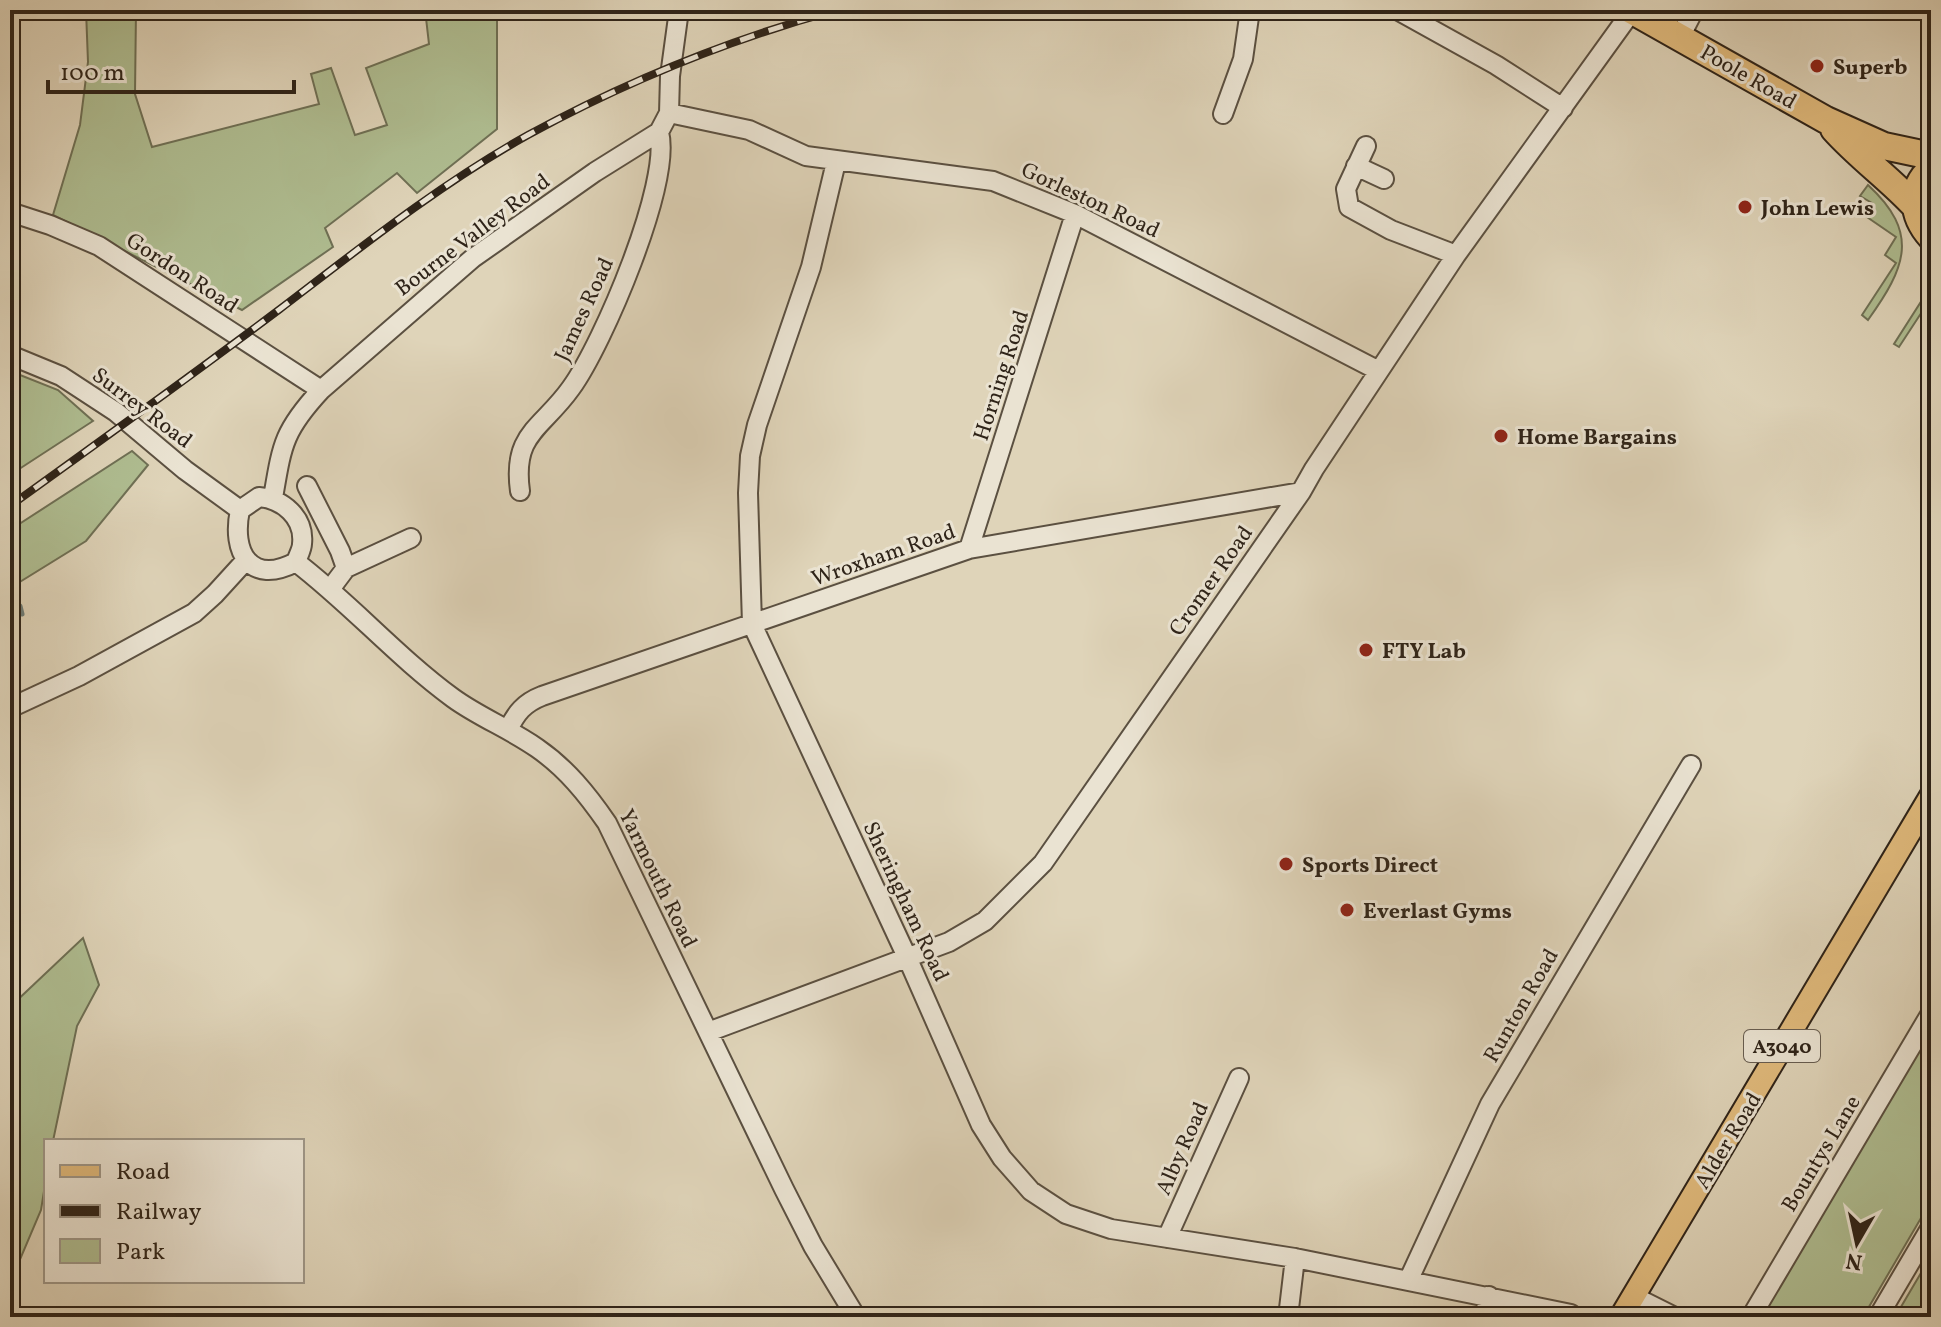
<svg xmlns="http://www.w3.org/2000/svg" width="1941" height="1327" viewBox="0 0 1941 1327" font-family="Vollkorn,serif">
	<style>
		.green { fill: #afbd91; stroke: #6f7055; stroke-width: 2 }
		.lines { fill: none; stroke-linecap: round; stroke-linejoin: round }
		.stream { stroke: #6c7c77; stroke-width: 5 }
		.minor-casing { stroke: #5b5041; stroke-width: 22 }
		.major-casing { stroke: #2f2419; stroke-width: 26 }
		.highway-casing { stroke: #2f2419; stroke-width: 30 }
		.minor { stroke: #eae3d2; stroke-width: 18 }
		.major { stroke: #e0ba7c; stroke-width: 22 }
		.highway { stroke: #e0ba7c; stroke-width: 26 }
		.rail-casing { stroke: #2f2419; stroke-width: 8 }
		.rail { stroke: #eae3d2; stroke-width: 5; stroke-dasharray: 15; stroke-linecap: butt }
		.poi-dot { fill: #8f2418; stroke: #eae3d2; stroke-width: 3 }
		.labels { text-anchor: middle; stroke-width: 6; stroke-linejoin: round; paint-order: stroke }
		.shield { fill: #eae3d2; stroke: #675d50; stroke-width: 2 }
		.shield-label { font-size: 20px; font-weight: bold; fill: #2f2419 }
		.poi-label { font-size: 22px; font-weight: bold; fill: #2f2419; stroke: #eae3d2; text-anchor: start }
		.street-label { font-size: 22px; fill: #2f2419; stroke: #eae3d2 }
	</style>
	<rect width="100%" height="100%" fill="#dfd4b9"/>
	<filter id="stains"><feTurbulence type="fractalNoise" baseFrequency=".0025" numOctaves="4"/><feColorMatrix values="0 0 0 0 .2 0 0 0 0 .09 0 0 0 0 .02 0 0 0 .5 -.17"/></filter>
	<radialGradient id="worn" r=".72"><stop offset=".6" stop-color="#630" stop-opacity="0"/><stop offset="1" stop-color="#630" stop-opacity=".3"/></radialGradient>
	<path class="green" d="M86,10H136L135,94L152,147L319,104L311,74L331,68L355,135L387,125L366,68L429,44L426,18L462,10H497V129L417,193L397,173L325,228L333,247L242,310L53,215L80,125L88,62Z
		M1868,185C1920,233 1906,267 1868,320L1862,315L1896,263L1885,255L1896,237L1864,215L1872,203L1860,196Z
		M1931,286V298L1899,347L1894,344Z
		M10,371L58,390L93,421L10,475Z
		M132,451L148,465L86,541L10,588V530Z
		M83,938L99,985L77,1026L53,1141H46V1179L41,1210L10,1283V1007Z
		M1931,1024V1201L1863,1317H1757Z
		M1931,1256V1317H1895Z"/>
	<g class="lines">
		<path class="stream" d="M20,606L22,614"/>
		<g class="minor-casing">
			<path id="minor" d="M1397,10L1496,65L1563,108
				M1680,37L1694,10
				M669,113L749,130L806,156L993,181L1075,214L1379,371
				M1223,114L1243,59L1250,10
				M1366,146L1346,189L1349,207L1391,230L1456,255
				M836,162L811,267L757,425L750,456L748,493L752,624L907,957L981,1125L1002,1158L1031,1191L1066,1214L1111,1229L1295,1258L1571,1314
				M1356,166L1384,179
				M10,212L50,225L99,246L321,390
				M10,355L61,376L116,412L185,470L240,510
				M307,486L340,551L346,568
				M520,491C512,433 542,429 571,388C603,344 672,182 659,132
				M259,497C282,499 305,517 302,544C302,549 298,556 296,562C250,586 231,552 240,510Z
				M273,498C282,445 283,431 321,390L473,258L595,172L659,132L669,113L670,76L679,10
				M969,549L1075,214
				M296,562C351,604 397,657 453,698C479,717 510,729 537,748C566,768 587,794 607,823L784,1189L813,1246L856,1317
				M331,588L346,568L411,538
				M10,708L79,676L194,613L215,594L246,560
				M508,730C516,713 524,703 542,696L969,549L1301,492
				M708,1032L949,942L985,921L1043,863L1301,492L1314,469L1456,255L1632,11
				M1167,1238L1239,1078
				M1409,1279L1490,1104L1691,765
				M1633,1296L1675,1317
				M1288,1317L1295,1258
				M1484,1317L1489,1296
				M1751,1317L1931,1013
				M1878,1317L1931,1227"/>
		</g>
		<g class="major-casing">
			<path id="major" d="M1621,1317L1931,796"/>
		</g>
		<g class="highway-casing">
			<path id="highway" d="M1631,10L1826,120L1884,146L1931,156
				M1834,129C1859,157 1889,178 1915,206
				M1931,169C1909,189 1912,216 1931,237"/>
		</g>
		<use href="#minor" class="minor"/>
		<use href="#major" class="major"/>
		<use href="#highway" class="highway"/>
		<g class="rail-casing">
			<path id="rail" d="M10,506C100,441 191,376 280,309C360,248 440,184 528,135C625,82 731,39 837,10"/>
		</g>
		<use href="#rail" class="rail"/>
	</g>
	<g class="poi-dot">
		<circle cx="1817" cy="66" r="8"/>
		<circle cx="1745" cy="207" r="8"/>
		<circle cx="1501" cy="436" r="8"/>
		<circle cx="1366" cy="650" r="8"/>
		<circle cx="1286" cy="864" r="8"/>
		<circle cx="1347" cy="910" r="8"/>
	</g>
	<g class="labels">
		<rect class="shield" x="1744" y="1030" width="76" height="32" rx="6"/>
		<g class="shield-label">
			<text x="1782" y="1053">A3040</text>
		</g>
		<g class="poi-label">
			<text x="1833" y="74">Superb</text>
			<text x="1761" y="215">John Lewis</text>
			<text x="1517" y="444">Home Bargains</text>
			<text x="1382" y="658">FTY Lab</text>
			<text x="1302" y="872">Sports Direct</text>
			<text x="1363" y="918">Everlast Gyms</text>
		</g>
		<g class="street-label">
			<text transform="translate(1749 76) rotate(30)" y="8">Poole Road</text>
			<text transform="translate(1091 199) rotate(25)" y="8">Gorleston Road</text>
			<text transform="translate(472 234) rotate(-37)" y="8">Bourne Valley Road</text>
			<text transform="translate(183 272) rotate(33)" y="8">Gordon Road</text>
			<text transform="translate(583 309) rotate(-65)" y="8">James Road</text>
			<text transform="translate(1000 375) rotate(-72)" y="8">Horning Road</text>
			<text transform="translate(143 407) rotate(37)" y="8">Surrey Road</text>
			<text transform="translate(883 554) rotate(-19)" y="8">Wroxham Road</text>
			<text transform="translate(1210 580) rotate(-55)" y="8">Cromer Road</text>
			<text transform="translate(659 878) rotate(64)" y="8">Yarmouth Road</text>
			<text transform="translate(907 901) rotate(65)" y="8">Sheringham Road</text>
			<text transform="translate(1520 1005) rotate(-60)" y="8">Runton Road</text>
			<text transform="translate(1727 1140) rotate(-59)" y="8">Alder Road</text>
			<text transform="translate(1181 1148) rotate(-66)" y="8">Alby Road</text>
			<text transform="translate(1820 1153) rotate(-59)" y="8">Bountys Lane</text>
		</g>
	</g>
	<rect width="1941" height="1327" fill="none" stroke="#dfd4b9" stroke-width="40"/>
	<rect x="12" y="12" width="1917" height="1303" fill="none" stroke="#2f2419" stroke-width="4"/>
	<rect x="20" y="20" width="1901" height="1287" fill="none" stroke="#2f2419" stroke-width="2"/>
	<rect x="44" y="1139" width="260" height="144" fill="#eae3d2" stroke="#9f9788" stroke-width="2"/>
	<rect x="60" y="1165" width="40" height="12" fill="#e0ba7c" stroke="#9f9788" stroke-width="2"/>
	<text x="116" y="1179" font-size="24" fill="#2f2419">Road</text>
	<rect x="60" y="1205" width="40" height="12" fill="#2f2419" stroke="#9f9788" stroke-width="2"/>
	<text x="116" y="1219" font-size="24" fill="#2f2419">Railway</text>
	<rect x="60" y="1239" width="40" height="24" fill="#afbd91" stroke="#9f9788" stroke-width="2"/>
	<text x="116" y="1259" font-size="24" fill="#2f2419">Park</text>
	<g transform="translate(1857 1243) rotate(189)" stroke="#eae3d2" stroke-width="6" paint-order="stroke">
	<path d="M0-6L14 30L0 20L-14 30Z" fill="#2f2419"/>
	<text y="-12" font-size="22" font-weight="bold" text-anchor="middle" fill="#2f2419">N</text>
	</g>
	<path d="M48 80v12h246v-12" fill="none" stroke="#2f2419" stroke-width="4"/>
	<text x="60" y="80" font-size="24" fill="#2f2419" stroke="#eae3d2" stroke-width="6" paint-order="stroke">100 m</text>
	<rect width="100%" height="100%" filter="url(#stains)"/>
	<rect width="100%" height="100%" fill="url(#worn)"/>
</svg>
